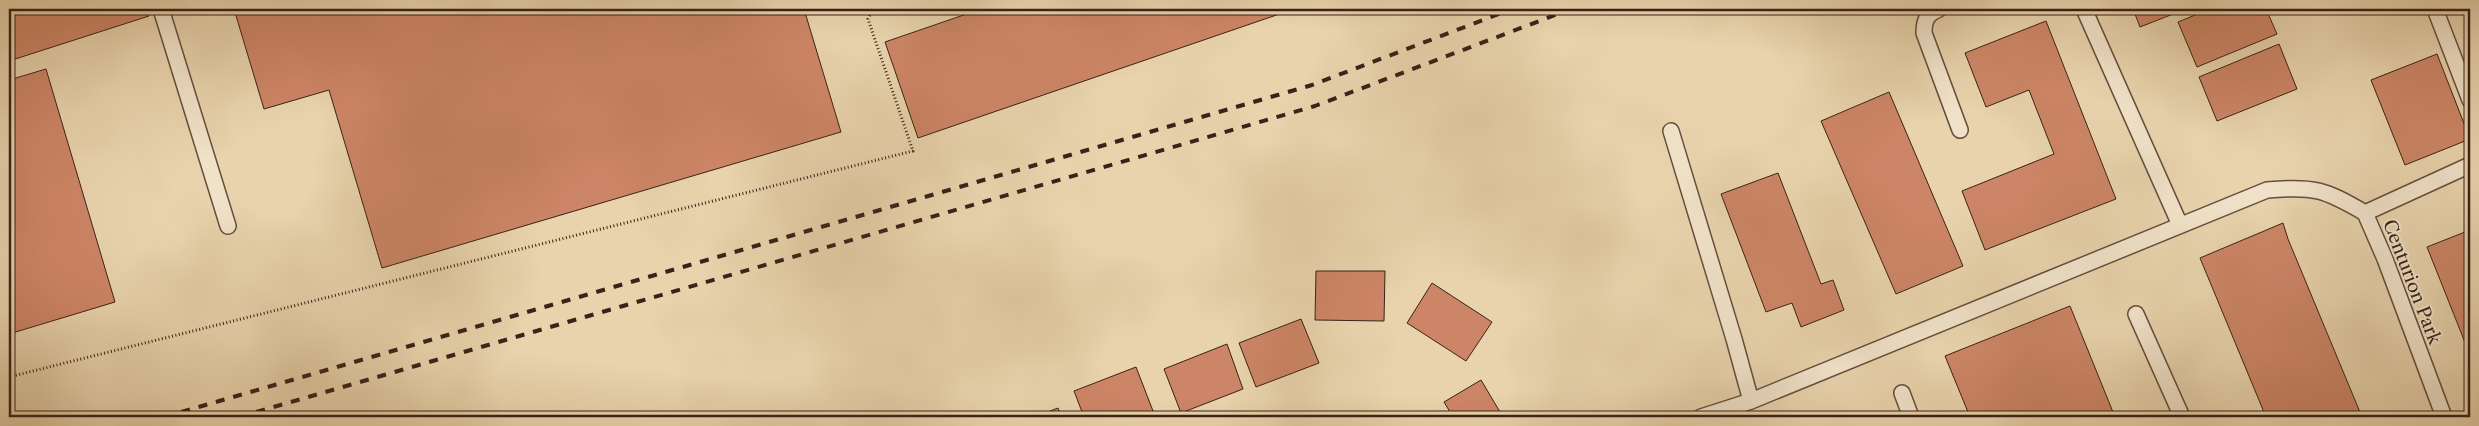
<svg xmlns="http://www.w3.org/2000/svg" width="2479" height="426" viewBox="0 0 2479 426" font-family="'Libre Caslon Text',serif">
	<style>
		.building { fill: #cc8566; stroke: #3b2118 }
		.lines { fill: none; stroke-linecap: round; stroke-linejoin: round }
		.lane-casing { stroke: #664e3d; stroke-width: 18 }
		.path { stroke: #3b2118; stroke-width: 3; stroke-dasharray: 1 2.5; stroke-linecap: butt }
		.lane { stroke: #f0e2c9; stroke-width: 15 }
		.rail { stroke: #3b2118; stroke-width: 4; stroke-dasharray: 9 9; stroke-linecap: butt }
		.labels { text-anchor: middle; stroke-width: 4; stroke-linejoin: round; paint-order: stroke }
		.street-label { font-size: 18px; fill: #3b2118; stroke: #f0e2c9 }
	</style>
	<rect width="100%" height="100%" fill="#e8d3ac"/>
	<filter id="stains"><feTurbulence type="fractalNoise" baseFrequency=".004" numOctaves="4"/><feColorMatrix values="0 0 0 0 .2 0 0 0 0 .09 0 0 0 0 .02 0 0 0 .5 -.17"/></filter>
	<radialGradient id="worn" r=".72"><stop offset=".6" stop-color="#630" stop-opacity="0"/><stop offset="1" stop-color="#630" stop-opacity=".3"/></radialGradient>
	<path class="building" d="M9,9H146L149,16L9,61Z
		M234,9H804L841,132L382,268L329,90L264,109Z
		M981,9H1294L918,138L885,42Z
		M2133,9H2186L2140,27Z
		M2210,9H2266L2277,34L2197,67L2178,22Z
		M2046,21L2116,199L1985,250L1962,191L2054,154L2029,90L1986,107L1965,53Z
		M2279,44L2297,89L2217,121L2199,77Z
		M2437,54L2470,139L2405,165L2371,80Z
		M46,69L115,302L9,334V80Z
		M1889,92L1963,266L1896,294L1821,121Z
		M1778,173L1821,284L1833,280L1844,310L1801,327L1792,303L1766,312L1721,194Z
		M2283,223L2288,239L2362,417H2266L2200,258Z
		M2470,230V355L2427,247Z
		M1316,271H1385L1384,321L1315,320Z
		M1432,283L1492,322L1466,361L1407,323Z
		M2070,306L2115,417H1970L1945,356Z
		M1301,319L1319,363L1256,387L1239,343Z
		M1227,344L1243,389L1181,413L1164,369Z
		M1136,367L1153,411L1138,417H1084L1074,391Z
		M1481,380L1503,417H1453L1444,402Z
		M1058,408L1062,417H1034Z"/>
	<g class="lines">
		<g class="lane-casing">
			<path id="lane" d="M161,9L228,226
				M1939,9C1927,14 1924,20 1924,33L1960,130
				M2084,9L2180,225
				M2435,9L2470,100
				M1671,131L1734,339L1751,401
				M2136,314L2182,417
				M1902,393L1911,417
				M1701,417L1751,401L2267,190C2314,186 2324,189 2365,213
				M2444,417L2385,259L2365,213L2470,165"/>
		</g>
		<path class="path" d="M9,377L913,151L868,19L873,9"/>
		<use href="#lane" class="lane"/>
		<path class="rail" d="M164,417L1312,85L1512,9
			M239,417L1315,106L1571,9"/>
	</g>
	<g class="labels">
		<g class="street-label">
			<text transform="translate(2412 282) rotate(69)" y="6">Centurion Park</text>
		</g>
	</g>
	<rect width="2479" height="426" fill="none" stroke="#e8d3ac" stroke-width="30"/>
	<rect x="10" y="10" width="2459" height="406" fill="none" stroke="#3b2118" stroke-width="2.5"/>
	<rect x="15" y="15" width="2449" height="396" fill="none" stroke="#3b2118"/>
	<rect width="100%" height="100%" filter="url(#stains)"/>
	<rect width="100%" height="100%" fill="url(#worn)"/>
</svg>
